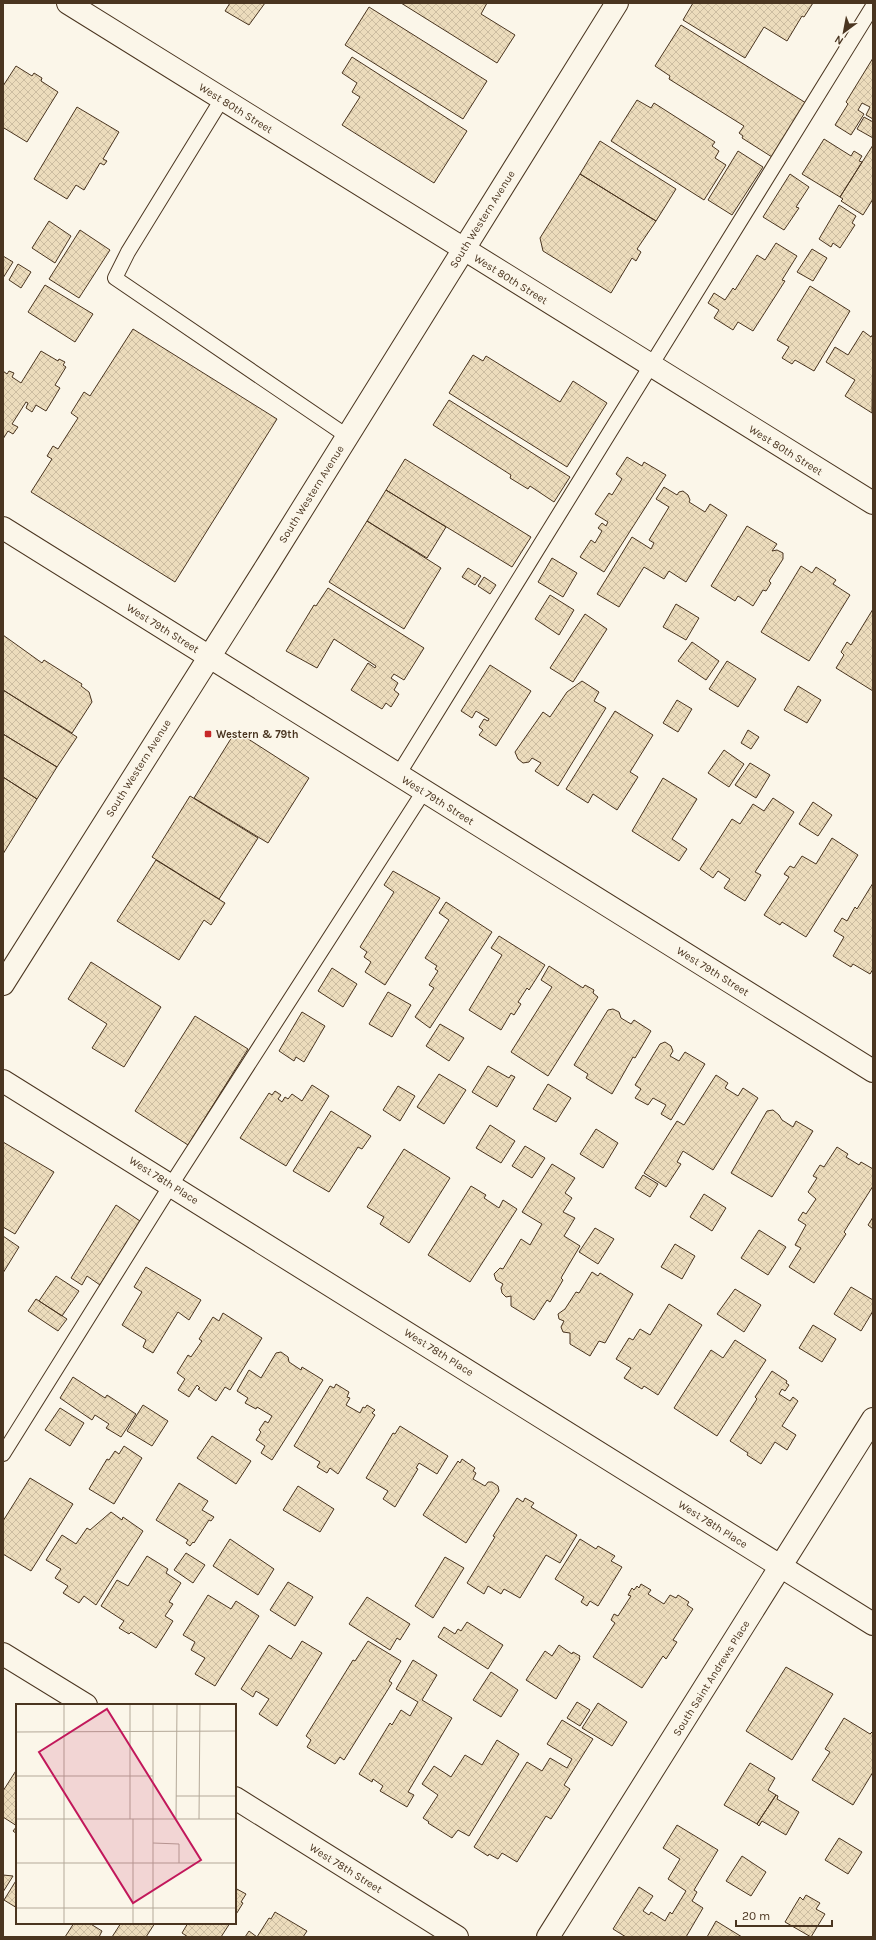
<svg xmlns="http://www.w3.org/2000/svg" width="876" height="1940" viewBox="0 0 876 1940" font-family="Karla,sans-serif">
	<style>
		.building { fill: url(#building-cross-hatch); stroke: #4a3520 }
		.lines { fill: none; stroke-linecap: round; stroke-linejoin: round }
		.lane-casing { stroke: #4a3520; stroke-width: 16 }
		.street-casing { stroke: #4a3520; stroke-width: 24 }
		.secondary-casing { stroke: #4a3520; stroke-width: 24 }
		.primary-casing { stroke: #4a3520; stroke-width: 24 }
		.lane { stroke: #fbf6e9; stroke-width: 14 }
		.street { stroke: #fbf6e9; stroke-width: 22 }
		.secondary { stroke: #fbf6e9; stroke-width: 22 }
		.primary { stroke: #fbf6e9; stroke-width: 22 }
		.poi-dot { fill: #c62828; stroke: #fbf6e9; stroke-width: 1.5 }
		.labels { text-anchor: middle; stroke-width: 3; stroke-linejoin: round; paint-order: stroke }
		.street-label { font-size: 11px; fill: #4a3520; stroke: #fbf6e9 }
		.poi-label { font-size: 11px; font-weight: bold; fill: #4a3520; stroke: #fbf6e9; text-anchor: start }
		.inset-road { fill: none; stroke: #b4a999; stroke-width: 1 }
		.view { fill: #c2185b; fill-opacity: 0.15; stroke: #c2185b; stroke-width: 2 }
		.inset-edge { fill: none; stroke: #4a3520; stroke-width: 2 }
	</style>
	<defs>
		<pattern id="building-cross-hatch" width="8" height="8" patternUnits="userSpaceOnUse"><rect width="8" height="8" fill="#ecdcbc"/><path d="M0 0l8 8M0 8l8-8" fill="none" stroke="#ccbda1"/></pattern>
	</defs>
	<rect width="100%" height="100%" fill="#fbf6e9"/>
	<path class="building" d="M230,3H265L249,25L225,11Z
		M401,3H487L481,14L515,35L497,63Z
		M693,3H813L804,17L802,16L787,41L764,27L745,58L683,20Z
		M369,7L487,81L463,119L345,45Z
		M681,25L806,103L772,157L742,138L743,136L739,133L744,126L669,79L670,76L655,66Z
		M352,57L467,131L434,183L342,125L360,97L352,92L357,83L342,73Z
		M873,58V119L866,115L870,107L862,103L858,110L864,114L851,135L835,125L848,104L846,102Z
		M16,66L32,76L34,73L42,78L41,81L58,92L27,142L4,128L3,130V86Z
		M637,100L651,108L654,103L715,142L712,146L719,151L715,158L726,165L704,200L611,141Z
		M77,107L119,132L103,159L107,161L104,165L100,163L84,190L76,185L67,199L34,179Z
		M864,117L873,122V138L857,129Z
		M824,139L851,156L854,151L862,156L859,161L862,162L840,197L802,174Z
		M600,141L676,189L656,221L580,174Z
		M873,145V199L863,215L841,201L843,199L840,197Z
		M738,151L763,167L732,215L708,200Z
		M580,174L656,221L637,249L641,252L636,261L632,258L611,293L543,251L540,238Z
		M790,174L809,187L796,207L799,208L784,230L763,217Z
		M839,205L856,216L852,223L855,225L840,248L833,243L831,247L819,239Z
		M49,221L71,236L55,263L32,248Z
		M80,230L110,250L79,298L49,279Z
		M776,243L797,256L782,280L785,281L753,331L738,322L733,330L714,318L719,310L708,303L714,293L725,300L733,288L735,290L757,255L765,260Z
		M812,249L827,258L813,281L797,272Z
		M3,256L13,262L3,278Z
		M18,264L31,272L21,288L9,280Z
		M45,285L93,314L75,342L28,312Z
		M810,286L850,311L814,371L795,360L792,364L782,358L789,347L777,340Z
		M133,329L277,419L175,582L31,492L52,459L47,456L53,446L58,449L78,418L71,413L84,392L90,396Z
		M863,331L871,337L873,334L872,413L845,396L855,380L826,362L835,347L848,355Z
		M41,351L58,361L59,359L65,362L63,365L66,367L55,385L60,388L46,411L36,405L32,412L26,408L28,403L26,402L12,424L18,427L13,434L8,431L3,439V371L7,374L9,371L14,373L12,377L21,383Z
		M473,355L483,361L486,356L560,402L573,381L607,403L567,467L449,393Z
		M449,400L570,477L554,502L530,486L528,489L510,478L511,475L433,425Z
		M627,457L642,466L644,462L666,475L604,572L580,557L591,540L595,543L602,531L598,528L602,523L606,526L608,522L595,514L609,493L612,495L622,479L616,474Z
		M405,459L531,537L512,567L386,490Z
		M664,487L677,495L679,492L683,491L688,495L690,500L689,502L705,512L710,504L727,515L686,582L669,571L664,579L644,567L619,607L597,594L632,537L651,549L654,543L649,540L669,507L656,499Z
		M386,490L446,527L427,558L367,521Z
		M367,521L441,568L404,629L329,582Z
		M747,526L777,544L772,551L777,550L783,553V559L769,581L771,583L766,591L763,590L753,606L738,596L735,601L711,586Z
		M552,558L577,573L563,597L538,582Z
		M801,566L812,573L816,567L836,580L833,584L850,595L809,661L761,632Z
		M468,568L481,576L475,585L462,577Z
		M484,577L496,585L490,594L478,586Z
		M328,588L424,648L404,680L394,674L391,678L398,683L394,690L399,694L391,707L386,703L382,709L351,690L368,663L375,668L376,666L334,639L317,668L286,651L314,605L316,606Z
		M550,595L574,610L559,635L535,619Z
		M676,604L699,618L686,640L663,627Z
		M873,609V691L836,668L844,655L841,652L847,642L851,645Z
		M585,614L607,629L573,682L550,668Z
		M3,635L42,663L44,660L82,684L81,686L89,692L92,702L72,733L3,690Z
		M692,642L719,661L706,680L678,661Z
		M727,661L756,679L738,707L709,689Z
		M490,665L531,691L496,746L479,735L483,730L479,727L484,719L488,721L489,719L476,711L472,718L461,711Z
		M582,681L599,692L594,701L606,708L558,786L535,771L541,763L532,758L529,762L523,763L518,759L515,752L543,712L550,717L567,692Z
		M798,686L821,700L807,723L784,710Z
		M3,690L77,737L57,767L3,734Z
		M677,700L692,709L678,732L663,723Z
		M615,711L653,735L630,772L638,777L617,810L593,794L588,803L566,789Z
		M748,730L759,737L751,749L741,743Z
		M3,734L57,767L37,799L3,777Z
		M242,735L309,778L268,843L194,798L232,737Z
		M724,750L744,764L729,787L708,773Z
		M750,763L770,775L756,798L735,785Z
		M3,777L37,799L3,854Z
		M663,778L697,799L672,839L687,849L679,861L632,831Z
		M190,796L258,838L219,899L152,857Z
		M773,798L794,812L755,872L761,875L745,901L724,888L730,879L718,871L713,878L700,869L732,819L740,824L753,804L764,811Z
		M813,802L832,815L818,836L799,824Z
		M832,838L858,855L806,937L782,922L780,925L764,915L789,877L784,874L790,866L794,868L802,856L816,864Z
		M156,860L225,903L211,925L204,920L179,960L117,921Z
		M393,871L440,898L385,985L365,972L371,962L364,957L367,952L360,947L394,892L384,885Z
		M873,883V969L870,974L853,964L851,967L833,956L844,937L834,931L842,918L847,921L855,907L857,909Z
		M446,902L492,932L430,1028L415,1017L434,988L429,985L438,971L435,969L437,966L425,958L449,920L439,913Z
		M499,936L545,965L529,990L527,988L518,1002L521,1004L514,1015L511,1013L501,1030L469,1010L502,955L491,948Z
		M91,962L161,1007L124,1067L92,1048L107,1024L68,999Z
		M549,966L583,988L585,985L594,990L593,993L598,997L548,1076L511,1052L552,987L541,980Z
		M332,968L357,984L343,1007L318,991Z
		M388,992L411,1005L392,1037L369,1024Z
		M613,1009L619,1012L621,1018L631,1024L634,1020L651,1031L635,1058L633,1057L612,1094L586,1078L588,1074L574,1065L608,1010Z
		M302,1012L325,1026L304,1062L296,1057L294,1061L279,1051Z
		M195,1016L248,1049L188,1145L135,1111Z
		M440,1024L464,1038L449,1061L426,1046Z
		M665,1042L671,1046L673,1051L670,1056L679,1061L685,1052L705,1064L671,1120L661,1114L666,1105L653,1098L648,1105L635,1098L641,1089L635,1085L660,1044Z
		M488,1066L509,1078L511,1075L515,1077L497,1107L472,1092Z
		M439,1074L466,1090L444,1124L417,1107Z
		M716,1075L728,1083L725,1088L738,1096L743,1088L758,1098L713,1170L683,1151L677,1162L681,1164L666,1187L644,1173L677,1121L684,1125Z
		M548,1084L571,1098L556,1122L533,1109Z
		M312,1085L329,1096L286,1166L240,1138L269,1093L272,1095L275,1091L281,1095L278,1099L282,1102L285,1097L288,1099L292,1094L302,1101Z
		M398,1086L415,1096L400,1121L383,1110Z
		M773,1110L779,1115L782,1120L793,1127L796,1121L813,1131L772,1197L731,1173L767,1111Z
		M331,1111L371,1136L362,1149L358,1147L329,1192L293,1171Z
		M490,1125L515,1141L501,1163L476,1148Z
		M596,1129L618,1143L603,1168L580,1154Z
		M3,1142L54,1172L15,1234L3,1227Z
		M525,1146L545,1158L532,1178L512,1166Z
		M837,1147L848,1154L846,1157L859,1165L861,1162L873,1169V1186L844,1232L846,1234L814,1283L789,1267L801,1248L795,1245L806,1225L798,1220L803,1212L806,1214L816,1199L808,1192L817,1178L813,1176L820,1165L824,1167Z
		M404,1149L450,1178L409,1243L380,1224L384,1217L367,1207Z
		M552,1164L575,1178L565,1193L572,1198L563,1212L575,1218L564,1236L580,1246L561,1278L563,1280L550,1302L547,1300L534,1320L511,1306V1296L506,1297L502,1293L501,1288L503,1284L496,1280L494,1274L500,1268L503,1269L521,1239L530,1245L542,1224L522,1212Z
		M643,1175L658,1184L650,1197L635,1188Z
		M471,1186L486,1195L484,1198L499,1208L503,1200L517,1209L470,1282L428,1255Z
		M704,1194L726,1208L712,1231L690,1217Z
		M116,1205L140,1221L100,1285L87,1276L82,1285L71,1278Z
		M873,1217V1229L868,1225Z
		M595,1228L614,1239L598,1264L579,1252Z
		M759,1230L786,1247L768,1275L741,1258Z
		M3,1236L19,1247L3,1273Z
		M675,1244L695,1256L682,1279L661,1267Z
		M146,1267L201,1300L189,1320L178,1312L153,1353L143,1347L146,1340L122,1325L142,1292L134,1287Z
		M592,1272L598,1276L600,1273L633,1294L605,1343L599,1341L590,1356L570,1344V1333L563,1332L561,1327L564,1321L559,1319L558,1314L565,1309L576,1292L579,1293Z
		M56,1276L79,1291L62,1316L39,1301Z
		M851,1287L873,1300V1311L861,1331L834,1314Z
		M735,1289L761,1305L744,1332L717,1314Z
		M36,1299L67,1319L58,1331L28,1311Z
		M669,1304L702,1325L658,1395L644,1386L642,1389L624,1378L631,1368L616,1359L629,1338L633,1340L640,1329L650,1335Z
		M223,1313L262,1338L230,1390L225,1387L216,1401L198,1389L200,1388L197,1385L189,1397L178,1390L185,1379L177,1373L188,1355L191,1357L202,1341L199,1339L213,1317L219,1321Z
		M813,1325L836,1339L822,1362L799,1348Z
		M735,1340L766,1360L717,1436L674,1408L711,1350L723,1358Z
		M281,1352L288,1357L289,1362L301,1370L302,1367L323,1380L272,1460L261,1453L265,1446L256,1440L261,1432L259,1430L265,1421L268,1423L272,1416L257,1407L256,1409L245,1403L248,1398L237,1391L249,1370L261,1378L276,1353Z
		M772,1371L787,1381L786,1383L789,1385L785,1391L782,1389L779,1394L790,1401L793,1397L798,1401L782,1426L796,1435L787,1450L775,1442L761,1464L747,1455L748,1453L730,1441L757,1399L755,1397Z
		M73,1377L105,1398L107,1395L136,1414L121,1437L106,1428L109,1424L95,1415L92,1420L60,1398Z
		M336,1384L349,1392L347,1397L350,1398L346,1405L360,1413L363,1407L365,1408L367,1405L375,1410L372,1413L375,1415L338,1474L330,1468L327,1473L317,1467L320,1462L294,1446L330,1386L334,1388Z
		M143,1405L168,1421L152,1446L127,1431Z
		M60,1408L84,1423L70,1446L45,1430Z
		M400,1426L448,1456L437,1474L419,1463L416,1468L418,1469L395,1507L383,1499L388,1491L366,1478L393,1433L395,1434Z
		M212,1436L251,1461L236,1484L197,1458Z
		M124,1446L142,1458L114,1504L89,1489L107,1459L109,1460L115,1451L119,1454Z
		M462,1459L475,1468L473,1471L476,1473L473,1479L485,1486L488,1482H492L498,1486L499,1491L466,1543L423,1515L458,1461L460,1463Z
		M30,1478L73,1504L31,1571L3,1554V1521Z
		M179,1483L208,1501L202,1510L214,1517L211,1521L209,1520L194,1543L193,1542L190,1546L186,1543L188,1540L156,1520Z
		M298,1486L334,1509L320,1532L283,1510Z
		M517,1498L523,1502L525,1498L534,1503L531,1507L577,1535L560,1563L546,1555L520,1598L504,1589L501,1594L488,1586L484,1594L467,1583L495,1537L493,1536Z
		M111,1512L122,1520L123,1517L143,1531L96,1605L84,1596L79,1603L63,1593L68,1586L55,1578L61,1569L46,1560L62,1535L76,1544L87,1528L90,1530Z
		M230,1539L274,1569L258,1595L213,1566Z
		M580,1539L596,1549L598,1546L615,1556L611,1561L622,1567L598,1606L590,1601L587,1606L581,1602L584,1597L555,1579Z
		M186,1553L205,1565L193,1583L174,1570Z
		M147,1556L168,1569L166,1573L181,1583L169,1602L173,1604L165,1616L173,1621L156,1648L131,1632L129,1634L119,1628L124,1621L101,1606L117,1580L128,1586Z
		M445,1557L464,1568L433,1618L415,1606Z
		M288,1582L313,1597L295,1626L270,1610Z
		M641,1584L651,1590L648,1594L664,1604L670,1595L676,1598L678,1595L689,1602L687,1605L693,1609L673,1640L677,1642L666,1659L663,1656L642,1688L593,1657L615,1623L611,1620L614,1614L618,1616L631,1596L628,1595L632,1588L634,1590L637,1586L639,1588Z
		M208,1595L231,1609L236,1601L259,1616L215,1686L195,1674L205,1658L191,1650L195,1642L183,1635Z
		M367,1597L410,1624L400,1640L397,1638L390,1650L349,1624Z
		M467,1622L503,1645L488,1669L438,1637L444,1627L455,1634L458,1629L461,1631Z
		M302,1641L322,1653L277,1726L259,1714L269,1699L256,1691L253,1697L241,1689L269,1645L291,1659Z
		M368,1641L401,1661L389,1681L392,1683L344,1760L340,1757L335,1764L307,1747L311,1740L306,1736L353,1660L355,1661Z
		M559,1645L572,1654L573,1652L580,1656L579,1658L580,1659L556,1699L526,1680L545,1651L552,1656Z
		M413,1660L437,1675L422,1700L452,1718L408,1792L414,1795L407,1807L380,1791L383,1786L373,1779L372,1782L359,1774L390,1723L392,1725L401,1710L410,1716L418,1702L396,1689Z
		M786,1667L833,1694L792,1760L746,1731Z
		M491,1672L518,1690L501,1717L473,1700Z
		M577,1702L590,1710L580,1726L567,1718Z
		M598,1703L627,1722L612,1746L582,1728Z
		M844,1718L870,1734L873,1731V1772L853,1805L812,1780L830,1752L825,1749Z
		M562,1720L593,1739L564,1785L570,1789L551,1819L546,1816L517,1862L502,1853L498,1859L489,1854L488,1856L474,1847L527,1762L542,1771L550,1758L567,1768L572,1759L547,1744Z
		M497,1740L519,1754L469,1836L458,1830L452,1838L428,1823L429,1822L423,1818L438,1795L422,1784L434,1766L451,1777L465,1755L482,1765Z
		M750,1763L775,1778L768,1790L776,1795L757,1824L724,1805Z
		M17,1769V1834L13,1831L17,1826L3,1817V1791Z
		M776,1795L778,1796L777,1799L799,1812L786,1835L762,1821L759,1826L757,1824Z
		M677,1825L718,1850L694,1890L697,1892L692,1901L703,1908L686,1937H626L613,1929L639,1887L653,1896L643,1911L649,1915L651,1912L665,1921L670,1912L672,1914L686,1891L668,1879L680,1859L663,1848Z
		M839,1838L862,1852L848,1874L825,1860Z
		M742,1856L766,1872L751,1896L726,1881Z
		M3,1875L13,1876L3,1892Z
		M17,1879V1908L4,1900Z
		M235,1888L246,1894L241,1902L243,1903L235,1916Z
		M806,1895L820,1903L816,1909L825,1914L811,1937L785,1922L800,1897L803,1900Z
		M275,1912L307,1931L303,1937H245L249,1931L257,1937L269,1918L271,1919Z
		M716,1921L742,1937H707Z
		M74,1923H89L102,1931L99,1937H65Z
		M121,1923H155L146,1937H112Z
		M188,1923H230L221,1937H188L182,1933Z"/>
	<g class="lines">
		<g class="lane-casing">
			<path id="lane" d="M222,99L128,252L115,278L347,436
				M398,775L873,6
				M3,1454L171,1185L424,791"/>
		</g>
		<g class="street-casing">
			<path id="street" d="M68,3L873,503
				M3,1081L873,1624
				M3,1654L86,1705
				M235,1798L457,1937
				M548,1937L873,1419"/>
		</g>
		<g class="secondary-casing">
			<path id="secondary" d="M3,528L873,1071"/>
		</g>
		<g class="primary-casing">
			<path id="primary" d="M3,984L268,564L617,3"/>
		</g>
		<use href="#lane" class="lane"/>
		<use href="#street" class="street"/>
		<use href="#secondary" class="secondary"/>
		<use href="#primary" class="primary"/>
	</g>
	<rect class="poi-dot" x="204" y="730" width="8" height="8" rx="2"/>
	<g class="labels">
		<g class="street-label">
			<text transform="translate(236 108) rotate(32)" y="4">West 80th Street</text>
			<text transform="translate(482 219) rotate(-58)" y="4">South Western Avenue</text>
			<text transform="translate(511 279) rotate(32)" y="4">West 80th Street</text>
			<text transform="translate(786 450) rotate(32)" y="4">West 80th Street</text>
			<text transform="translate(311 494) rotate(-58)" y="4">South Western Avenue</text>
			<text transform="translate(163 628) rotate(32)" y="4">West 79th Street</text>
			<text transform="translate(138 768) rotate(-58)" y="4">South Western Avenue</text>
			<text transform="translate(438 800) rotate(32)" y="4">West 79th Street</text>
			<text transform="translate(713 971) rotate(32)" y="4">West 79th Street</text>
			<text transform="translate(164 1180) rotate(32)" y="4">West 78th Place</text>
			<text transform="translate(439 1352) rotate(32)" y="4">West 78th Place</text>
			<text transform="translate(713 1524) rotate(32)" y="4">West 78th Place</text>
			<text transform="translate(711 1678) rotate(-58)" y="4">South Saint Andrews Place</text>
			<text transform="translate(346 1868) rotate(32)" y="4">West 78th Street</text>
		</g>
		<g class="poi-label">
			<text x="216" y="738">Western &amp; 79th</text>
		</g>
	</g>
	<g transform="translate(16 1704)">
		<rect width="220" height="220" fill="#fbf6e9"/>
		<path class="inset-road" d="M0,28L220,27M0,72H137M160,92H220M0,115H220M114,115V0M117,115V220M160,115L161,0M183,115L184,0M137,139L163,140V159M0,159H220M0,204H220M48,220V0M137,220V0"/>
		<path class="view" d="M91,5L185,156L117,199L23,48Z"/>
		<rect width="220" height="220" class="inset-edge"/>
	</g>
	<rect width="876" height="1940" fill="none" stroke="#4a3520" stroke-width="8"/>
	<g transform="translate(844 32) rotate(212)" stroke="#fbf6e9" stroke-width="3" paint-order="stroke">
	<path d="M0-3L7 15L0 10L-7 15Z" fill="#4a3520"/>
	<text y="-6" font-size="11" font-weight="bold" text-anchor="middle" fill="#4a3520">N</text>
	</g>
	<path d="M736 1920v6h96v-6" fill="none" stroke="#4a3520" stroke-width="2"/>
	<text x="742" y="1920" font-size="12" fill="#4a3520" stroke="#fbf6e9" stroke-width="3" paint-order="stroke">20 m</text>
</svg>
